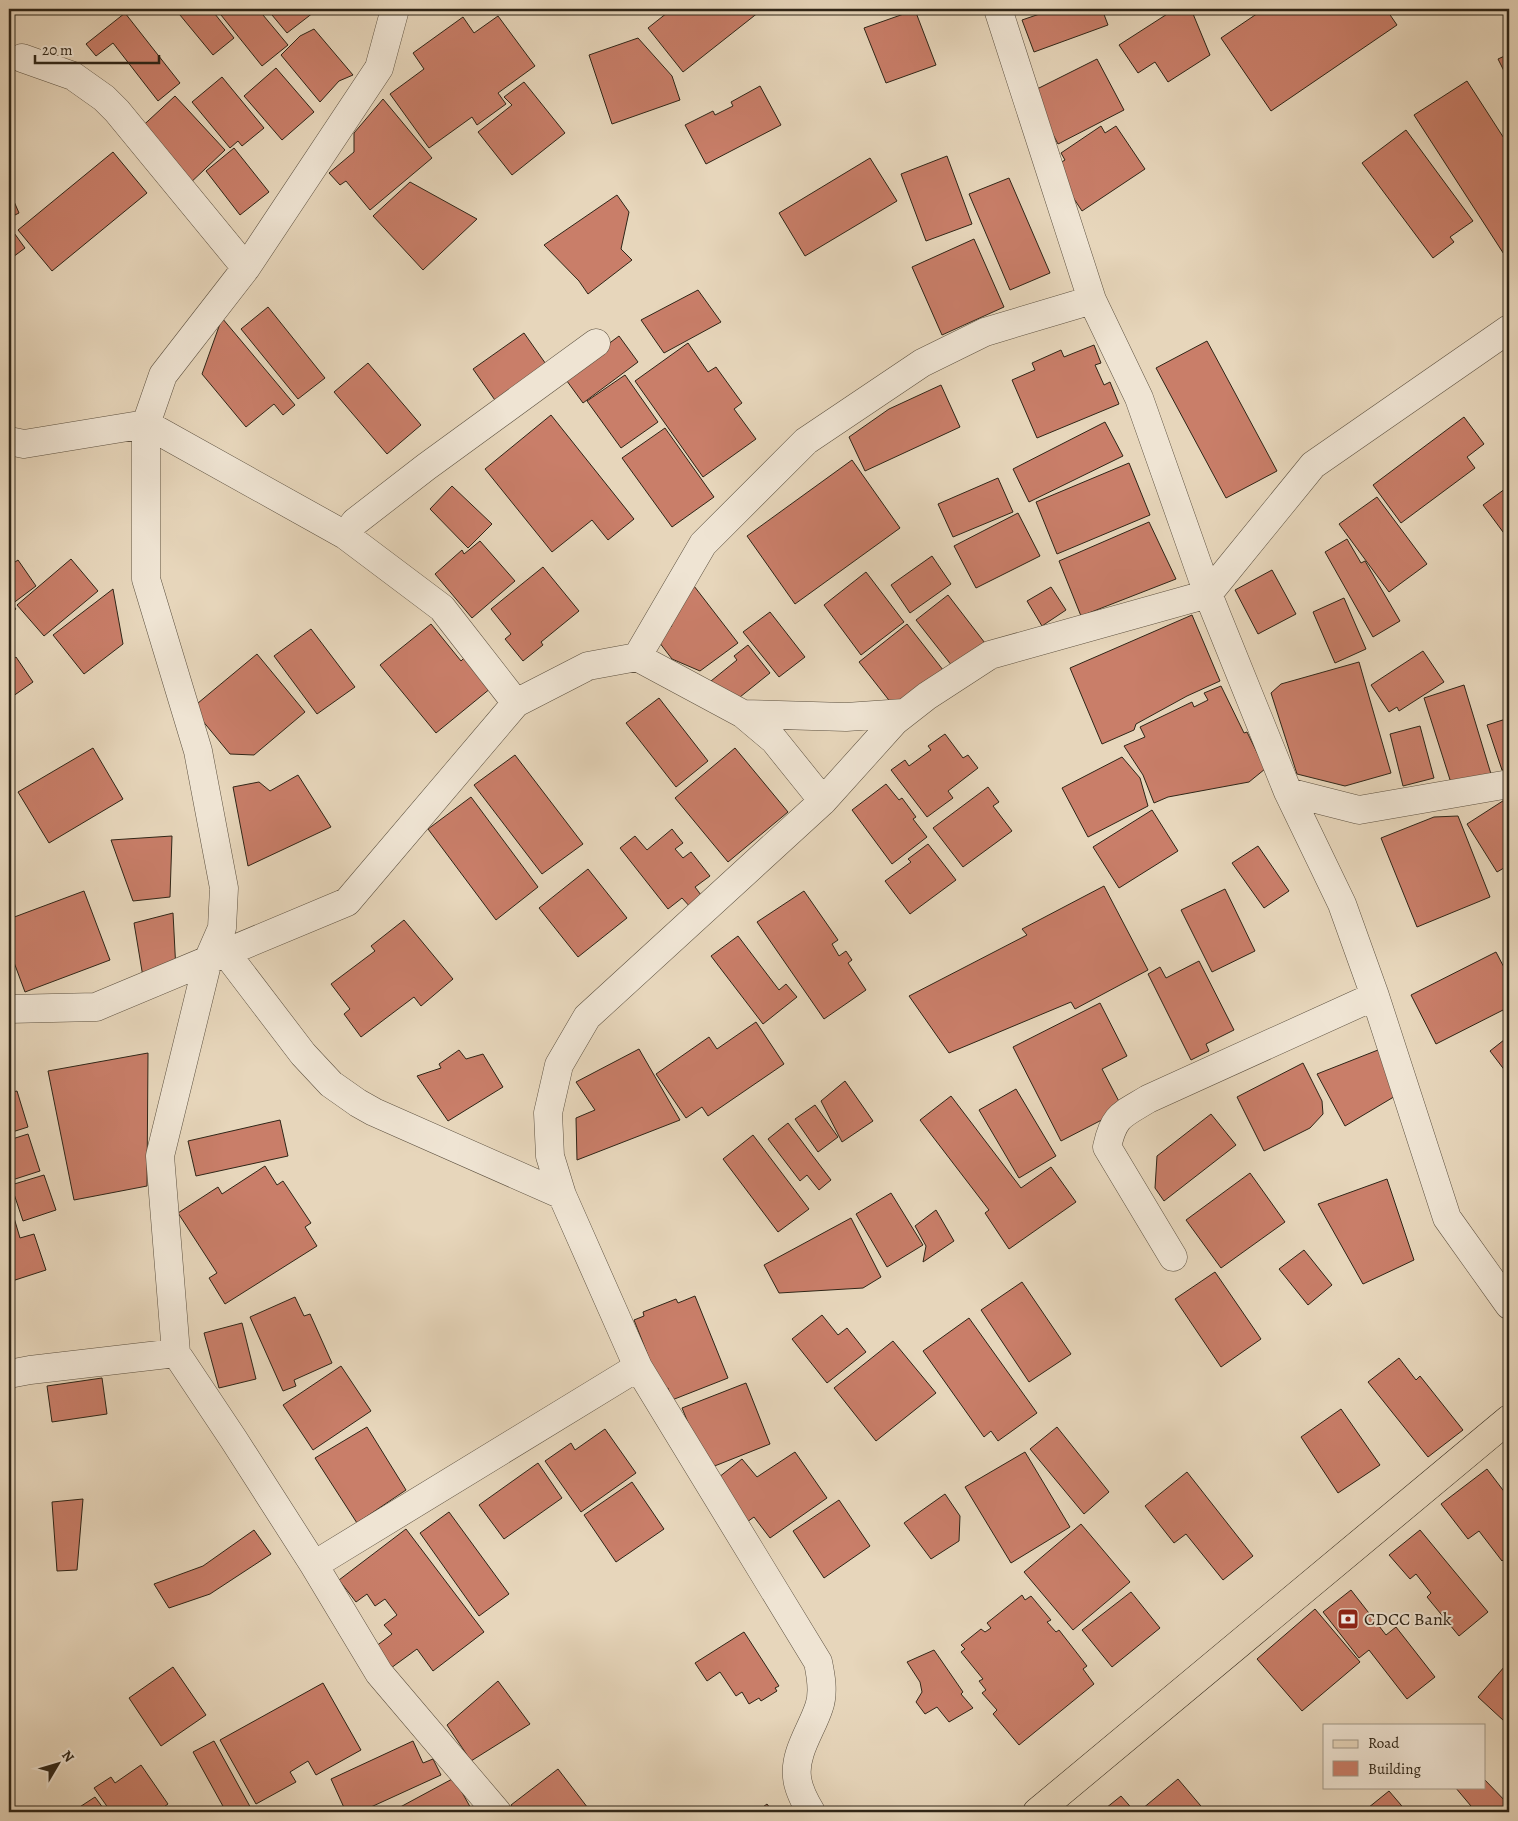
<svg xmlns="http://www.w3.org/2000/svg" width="1518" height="1821" viewBox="0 0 1518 1821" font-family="Alegreya,serif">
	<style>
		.building { fill: #c97e69; stroke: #2f2517 }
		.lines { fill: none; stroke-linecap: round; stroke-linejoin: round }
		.minor-casing { stroke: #5d5140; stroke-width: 29 }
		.major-casing { stroke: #2f2517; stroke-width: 29 }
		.minor { stroke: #efe4d3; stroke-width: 28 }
		.major { stroke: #e7d6bb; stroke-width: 28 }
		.labels { text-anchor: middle; stroke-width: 4; stroke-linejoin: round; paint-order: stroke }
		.poi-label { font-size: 18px; fill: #2f2517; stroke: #efe4d3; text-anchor: start }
	</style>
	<rect width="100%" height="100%" fill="#e7d6bb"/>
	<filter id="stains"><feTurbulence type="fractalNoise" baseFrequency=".004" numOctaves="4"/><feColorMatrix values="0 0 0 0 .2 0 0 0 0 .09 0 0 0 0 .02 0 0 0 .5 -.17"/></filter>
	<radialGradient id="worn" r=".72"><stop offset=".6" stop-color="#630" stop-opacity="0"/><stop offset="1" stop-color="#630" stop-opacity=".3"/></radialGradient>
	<path class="building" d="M175,9H211L234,38L213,55Z
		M228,9H258L288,45L262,66L221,15Z
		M267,9H318L287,33Z
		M672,9H756L759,12L683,72L648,28Z
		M1054,9H1102L1108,25L1034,52L1022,20Z
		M1175,9H1191L1210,55L1168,82L1155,62L1138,73L1119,45Z
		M1264,9H1386L1397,25L1271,111L1221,38Z
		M915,10L936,65L886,83L864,28Z
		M125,13L180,83L158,101L113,43L96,56L86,44Z
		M498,16L535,66L498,93L506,104L477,125L472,117L429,148L390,94L424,69L413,53L463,17L474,33Z
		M314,29L353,75L339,81L320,102L281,55L300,36Z
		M638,38L672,76L680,100L612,124L589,55Z
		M1509,54V81L1498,59Z
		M1097,59L1124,110L1058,144L1031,92Z
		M276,68L314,112L282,140L244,96Z
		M222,77L264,128L242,146L238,141L230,148L192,102Z
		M1467,81L1509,146V262L1414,115Z
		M524,82L565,133L512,175L478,132L512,105L504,97Z
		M760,86L781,125L706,164L685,125L713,111L715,115L733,106L731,102Z
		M175,96L225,150L186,187L135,133Z
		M383,99L432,158L370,210L346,181L340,185L329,173L354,152V133Z
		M1101,126L1105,133L1116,126L1145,169L1082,211L1053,167L1065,160L1061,153Z
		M1406,130L1473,221L1450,237L1454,242L1433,258L1362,163Z
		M234,148L269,192L240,215L206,171Z
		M113,152L147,193L52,271L18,230Z
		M947,156L972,224L926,241L901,174Z
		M870,158L897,201L805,256L779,213Z
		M1009,178L1050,273L1010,290L969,194Z
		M410,182L477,219L423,270L373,216Z
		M9,190L19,213L9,218Z
		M617,195L629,212L621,249L632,260L588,294L579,281L544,245Z
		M9,226L25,248L9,260Z
		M974,239L1004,307L942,335L912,267Z
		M698,290L721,322L664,353L641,320Z
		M268,307L325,378L298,399L241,329Z
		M222,318L295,405L283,415L274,404L246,427L202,374Z
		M524,333L548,367L497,403L473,369Z
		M619,336L638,362L583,403L564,377Z
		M1207,341L1277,471L1226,498L1156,368Z
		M688,343L708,372L716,367L742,403L734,409L756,439L703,477L635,381Z
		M1094,345L1101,363L1095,365L1104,385L1110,382L1119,404L1037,438L1012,380L1035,370L1032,363L1061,350L1064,357Z
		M368,363L421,425L387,454L334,392Z
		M625,375L658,422L621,448L587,401Z
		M941,385L960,427L865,471L849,437L889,409Z
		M551,415L634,519L608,540L592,520L552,552L485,469Z
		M1464,417L1484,444L1467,457L1475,468L1401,523L1373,485Z
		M1105,422L1123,456L1029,502L1013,469Z
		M665,428L714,497L672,527L622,458Z
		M852,460L900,528L795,604L747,536Z
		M1129,463L1150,515L1057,554L1036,502Z
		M998,478L1013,512L953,537L938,504Z
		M452,486L492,524L468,548L430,509Z
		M1509,486V540L1483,505Z
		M1377,497L1427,564L1389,592L1339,524Z
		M1018,513L1040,556L976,588L954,546Z
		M1149,522L1176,579L1081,616L1059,561Z
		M1347,539L1361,563L1365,561L1400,621L1373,637L1325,552Z
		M480,541L515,581L472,618L435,574L462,550L464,554Z
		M932,556L951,584L910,613L891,585Z
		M71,559L98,591L44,636L17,605Z
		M18,560L36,586L12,604L16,609L9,614V566Z
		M543,567L579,611L541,642L543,645L523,661L505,639L511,634L491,609Z
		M1272,570L1296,614L1258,634L1235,590Z
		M866,572L904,622L861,655L824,605Z
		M694,586L738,643L700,671L672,659L656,638L672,626L664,615Z
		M1051,587L1066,610L1042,626L1027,601Z
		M113,589L123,644L84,674L53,635Z
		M948,595L988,647L956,671L916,620Z
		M1344,598L1366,649L1335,663L1313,612Z
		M770,612L805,657L779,677L743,632Z
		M1192,615L1220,681L1187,696L1136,724L1134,730L1102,744L1070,668Z
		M431,624L461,661L466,656L491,688L436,733L380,665Z
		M907,624L947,675L899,713L859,662Z
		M311,629L355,687L317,714L274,656Z
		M748,645L770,673L730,705L711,681L737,660L734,656Z
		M1423,651L1444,682L1399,711L1397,707L1389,712L1371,685Z
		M257,654L305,712L254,755L230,754L192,708Z
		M16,657L33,682L9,699V662Z
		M1359,662L1391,773L1345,786L1297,774L1271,693L1281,684Z
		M1464,685L1491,774L1452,786L1424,698Z
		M1221,686L1244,733L1247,732L1265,769L1249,782L1168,797L1154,803L1143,775L1124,746L1145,737L1140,727L1192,702L1194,707L1208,700L1204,693Z
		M659,698L708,761L676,787L626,723Z
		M1509,718V767L1502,770L1487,725Z
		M1420,726L1434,778L1403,786L1390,734Z
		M945,734L963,758L968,755L978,768L948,791L953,798L927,817L891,770L905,760L909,766L931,750L928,746Z
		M93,748L123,799L49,843L18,792Z
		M735,748L788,812L728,862L675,798Z
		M515,755L583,844L542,874L474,785Z
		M1122,757L1140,778L1148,806L1088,837L1062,788Z
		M298,775L331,827L248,866L233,787L259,782L270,791Z
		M886,784L899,800L902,798L916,817L913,819L927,837L892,864L852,810Z
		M988,787L999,802L993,806L1012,831L963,867L933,828Z
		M471,797L538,887L496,920L428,829Z
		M1509,797V865L1497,872L1467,824Z
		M1152,810L1178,851L1119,888L1093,847Z
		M1458,816L1490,897L1417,927L1381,838L1434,817Z
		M672,829L683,843L675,849L683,858L691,852L710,876L695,887L704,899L692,909L682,898L668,909L620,848L635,836L647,850Z
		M172,836L170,897L133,901L111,840Z
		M928,844L956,880L910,914L885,881L911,862L908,859Z
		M1258,846L1289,891L1264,908L1232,863Z
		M588,869L627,918L578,957L539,908Z
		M1104,886L1148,970L1075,1009L1071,1002L949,1053L909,996L1027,935L1022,929Z
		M1225,889L1255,951L1212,972L1181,910Z
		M84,891L110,960L25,992L9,949V919Z
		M804,891L838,940L832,944L839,956L846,951L852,960L848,963L866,990L824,1019L757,922Z
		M173,913L176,971L143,977L134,923Z
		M404,920L453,979L421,1006L414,997L361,1037L344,1014L350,1009L331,984L375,951L371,946Z
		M738,936L779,990L786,984L797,997L763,1024L711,956Z
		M1496,952L1509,977V1007L1436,1044L1411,995Z
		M1199,961L1234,1030L1206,1044L1209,1051L1191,1060L1148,974L1160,967L1166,978Z
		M1100,1003L1127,1056L1102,1069L1123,1109L1061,1141L1013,1047Z
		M756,1022L784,1064L708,1116L702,1107L686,1118L656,1074L709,1037L717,1049Z
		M1509,1036V1076L1490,1051Z
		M639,1049L680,1120L577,1160L576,1118L595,1110L576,1082Z
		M459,1050L466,1059L483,1054L503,1087L448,1121L417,1076L441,1068L439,1064Z
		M1378,1050L1397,1095L1345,1126L1317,1074Z
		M148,1053L147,1186L74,1200L48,1071Z
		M1303,1063L1322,1101L1323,1114L1310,1128L1264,1151L1237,1097Z
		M9,1068L14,1083L9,1085Z
		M845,1081L873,1121L842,1142L821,1101Z
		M1016,1089L1056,1156L1019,1178L979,1110Z
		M17,1091L28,1127L9,1133V1093Z
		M951,1096L1021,1188L1051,1167L1076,1202L1009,1249L985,1213L989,1210L920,1120Z
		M815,1105L838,1137L818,1152L795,1119Z
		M1211,1114L1236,1145L1164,1201L1155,1188L1157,1156Z
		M280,1120L288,1156L196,1176L188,1141Z
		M788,1123L831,1180L819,1190L807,1175L800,1181L768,1139Z
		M28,1134L40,1171L9,1181V1140Z
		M753,1135L809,1209L778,1232L723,1159Z
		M265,1166L277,1185L283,1181L311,1223L305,1227L317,1246L225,1304L209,1278L217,1273L178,1213L218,1187L222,1194Z
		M1250,1173L1285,1222L1221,1268L1186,1220Z
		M44,1175L56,1210L23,1221L11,1185Z
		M1387,1179L1414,1260L1363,1284L1318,1204Z
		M891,1193L923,1245L887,1267L856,1214Z
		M9,1201L20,1238L34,1234L46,1270L9,1282Z
		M936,1210L954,1241L923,1262L926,1246L915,1226Z
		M851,1218L881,1277L863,1288L779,1293L764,1265Z
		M1304,1250L1332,1285L1308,1305L1279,1269Z
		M1215,1272L1261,1339L1221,1367L1175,1299Z
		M1022,1282L1071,1354L1029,1382L981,1310Z
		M695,1296L728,1378L672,1400L668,1388L662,1391L634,1320L644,1316L643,1312L676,1299L678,1303Z
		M295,1297L304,1316L310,1314L332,1363L294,1380L296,1386L283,1391L250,1317Z
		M822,1315L838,1335L847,1328L866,1352L827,1383L792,1339Z
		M969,1318L1037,1413L998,1441L991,1431L984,1437L923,1351Z
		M242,1323L256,1379L219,1388L204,1333Z
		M893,1341L936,1393L876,1441L834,1388Z
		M1399,1358L1416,1380L1420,1376L1463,1430L1428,1457L1368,1382Z
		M341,1366L371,1411L313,1450L283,1405Z
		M102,1378L107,1414L52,1422L47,1386Z
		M746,1383L770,1444L707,1469L682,1408Z
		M1341,1409L1380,1465L1338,1493L1301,1437Z
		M367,1427L406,1490L357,1523L315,1458Z
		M1057,1427L1109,1492L1084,1514L1030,1449Z
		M605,1429L636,1473L581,1512L545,1461L571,1443L575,1450Z
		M795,1452L827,1498L770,1538L754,1517L747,1522L714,1481L742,1459L757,1477Z
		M1025,1452L1070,1527L1011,1563L965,1487Z
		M538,1463L562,1498L504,1539L479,1505Z
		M1487,1469L1509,1498V1507L1507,1509L1506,1557L1502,1561L1479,1531L1468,1539L1441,1504Z
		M1187,1472L1253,1556L1223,1580L1186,1534L1174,1543L1145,1506Z
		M632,1482L664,1529L616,1562L584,1515Z
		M945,1494L960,1516L959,1541L931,1559L904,1523Z
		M83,1499L77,1570L57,1571L52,1502Z
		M839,1500L870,1546L824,1578L793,1531Z
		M449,1512L509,1594L479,1616L420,1533Z
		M1081,1524L1130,1582L1073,1630L1024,1572Z
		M406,1529L484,1632L433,1671L417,1649L391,1668L375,1647L392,1634L384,1625L397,1615L385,1599L375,1606L367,1594L356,1602L339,1580Z
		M254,1530L271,1554L210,1594L169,1608L154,1584L203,1566Z
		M1420,1530L1488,1612L1459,1636L1427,1597L1431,1593L1416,1574L1410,1579L1389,1555Z
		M1351,1590L1386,1635L1396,1627L1435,1677L1407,1699L1369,1650L1359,1658L1323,1612Z
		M1131,1592L1160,1628L1112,1667L1082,1630Z
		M1022,1595L1025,1600L1031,1596L1051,1620L1047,1622L1056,1632L1059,1630L1087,1666L1083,1669L1094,1684L1019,1745L993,1714L997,1710L982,1693L986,1690L979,1681L983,1679L961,1652L965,1649L961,1645L981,1629L985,1632L991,1628L987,1623Z
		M1315,1609L1360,1662L1302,1711L1257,1659Z
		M744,1632L779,1686L775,1688L777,1691L761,1701L759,1698L749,1704L742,1692L736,1696L720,1672L707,1681L695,1663Z
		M934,1650L963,1692L961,1694L973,1708L949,1722L937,1707L925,1714L916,1702L922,1692L920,1682L907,1662Z
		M1505,1666L1509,1669V1715L1504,1721L1478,1697Z
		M173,1667L206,1715L161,1746L129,1698Z
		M498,1681L530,1724L471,1761L447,1725Z
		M323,1683L361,1750L316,1775L308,1761L290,1772L296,1782L256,1804L220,1740Z
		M214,1741L253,1812H217L224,1808L193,1752Z
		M413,1741L423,1763L433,1759L441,1775L360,1812H346L331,1779Z
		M141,1765L168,1804L157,1812H111L94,1788L111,1777L115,1783Z
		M558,1769L591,1812H517L511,1805Z
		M454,1778L473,1812H391Z
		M1178,1779L1206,1812H1145L1142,1809Z
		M1484,1779L1509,1805V1812H1476L1455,1787H1484Z
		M1389,1791L1407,1812H1363Z
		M1121,1796L1135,1812H1101Z
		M95,1797L106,1812H72Z
		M767,1804L773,1812H756Z"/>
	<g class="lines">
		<g class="minor-casing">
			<path id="minor" d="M395,9L379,68L246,268L163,375L146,424V579L198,751L224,888L222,928L208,960L160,1156L176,1353L234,1440L314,1565L379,1673L497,1812
				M998,9L1092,300L1139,398L1208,594L1288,792L1342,904L1375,996L1447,1218L1509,1305
				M22,58L73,76L104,98L117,111L246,268
				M9,441L24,444L146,424L345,535L442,608L516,703
				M345,535L355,522L426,467L596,343
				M637,657L743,714L774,740L823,801
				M743,714L846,717L904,713
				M1288,792L1359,810L1509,784
				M226,953L303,1054L331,1084L358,1103L374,1112L562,1195
				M9,1009L96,1007L347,902L516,703L588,666L637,657L703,544L806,441L922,363L985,332L1092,300
				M1173,1257L1107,1147C1114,1115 1122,1115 1148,1099L1375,996
				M9,1374L30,1370L176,1353
				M314,1565L638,1367
				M811,1812C805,1802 798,1789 797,1777C794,1753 812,1729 819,1707C824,1693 821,1676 818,1662L638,1367L562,1195L550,1156L548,1113L559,1065L587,1017L823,801L895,721L927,696L990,655L1208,594L1313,465L1509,329"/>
		</g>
		<g class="major-casing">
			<path id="major" d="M1037,1812L1509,1419"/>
		</g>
		<use href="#minor" class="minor"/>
		<use href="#major" class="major"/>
	</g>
	<defs>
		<g id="bank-square" transform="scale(1.125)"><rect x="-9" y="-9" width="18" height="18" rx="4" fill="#8f2418" stroke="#efe4d3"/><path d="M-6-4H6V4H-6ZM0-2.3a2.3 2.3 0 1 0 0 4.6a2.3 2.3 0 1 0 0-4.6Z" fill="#fff"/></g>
	</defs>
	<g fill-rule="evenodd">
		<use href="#bank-square" x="1348" y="1619"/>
	</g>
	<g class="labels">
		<g class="poi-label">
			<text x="1364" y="1625">CDCC Bank</text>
		</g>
	</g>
	<rect width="1518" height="1821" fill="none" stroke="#e7d6bb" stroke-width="30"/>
	<rect x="10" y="10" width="1498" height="1801" fill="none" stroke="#2f2517" stroke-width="2.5"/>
	<rect x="15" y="15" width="1488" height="1791" fill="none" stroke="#2f2517"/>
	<rect x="1323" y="1724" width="162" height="65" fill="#efe4d3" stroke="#a29888"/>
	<rect x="1333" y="1740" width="25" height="8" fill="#e7d6bb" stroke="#a29888"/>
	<text x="1368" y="1748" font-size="15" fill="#2f2517">Road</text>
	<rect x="1333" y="1761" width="25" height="15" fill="#c97e69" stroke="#a29888"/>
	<text x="1368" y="1774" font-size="15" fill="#2f2517">Building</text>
	<g transform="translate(58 1764) rotate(52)" stroke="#efe4d3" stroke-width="4" paint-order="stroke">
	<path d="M0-4L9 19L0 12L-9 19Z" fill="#2f2517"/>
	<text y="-8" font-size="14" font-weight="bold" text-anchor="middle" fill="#2f2517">N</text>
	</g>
	<path d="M35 55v8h124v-8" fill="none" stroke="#2f2517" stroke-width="2.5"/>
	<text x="42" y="55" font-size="15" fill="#2f2517" stroke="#efe4d3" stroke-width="4" paint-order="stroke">20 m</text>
	<rect width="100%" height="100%" filter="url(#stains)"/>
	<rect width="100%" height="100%" fill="url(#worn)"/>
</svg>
